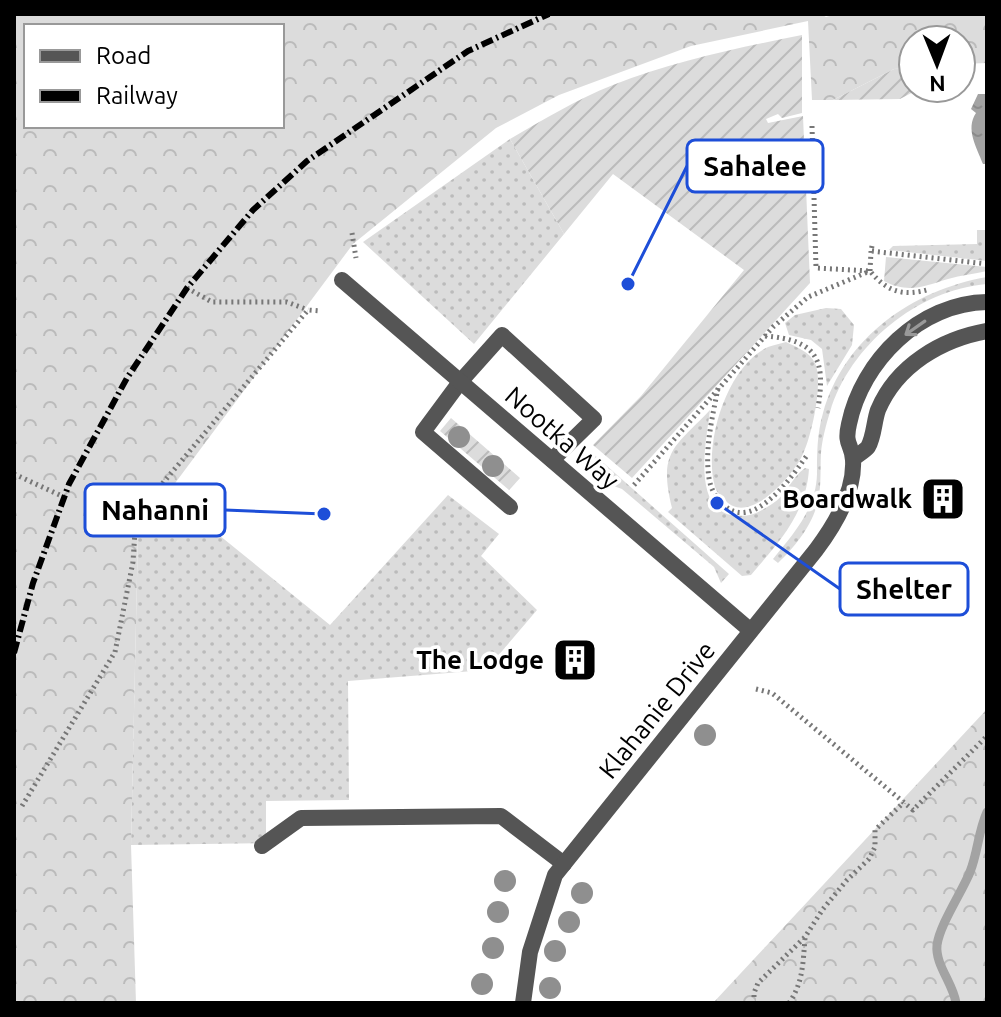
<svg xmlns="http://www.w3.org/2000/svg" width="1001" height="1017" viewBox="0 0 1001 1017" font-family="Ubuntu,sans-serif">
	<style>
		.grass { fill: url(#grass-dots) }
		.forest { fill: url(#forest-crowns); fill-rule: evenodd }
		.park { fill: #dcdcdc }
		.garden { fill: url(#garden-furrows) }
		.water { fill: url(#water-ripples) }
		.lines { fill: none; stroke-linecap: round; stroke-linejoin: round }
		.stream { stroke: #a3a3a3; stroke-width: 9 }
		.path { stroke: #777; stroke-width: 5; stroke-dasharray: 2 4; stroke-linecap: butt }
		.lane { stroke: #555; stroke-width: 16 }
		.street { stroke: #555; stroke-width: 16 }
		.rail { stroke: #000; stroke-width: 6; stroke-dasharray: 12 4 2 4; stroke-linecap: butt }
		.tree { fill: #8f8f8f }
		.oneway { stroke: #999 }
		.labels { text-anchor: middle; stroke-width: 7; stroke-linejoin: round; paint-order: stroke }
		.street-label { font-size: 26px; fill: #000; stroke: #fff }
		.poi-label { font-size: 26px; font-weight: bold; fill: #000; stroke: #fff; text-anchor: end }
		.leader { fill: none; stroke: #1d4ed8; stroke-width: 3 }
		.callout-dot { fill: #1d4ed8; stroke: #fff; stroke-width: 3 }
		.callout { fill: #fff; stroke: #1d4ed8; stroke-width: 3 }
		.callout-label { font-size: 28px; text-anchor: middle; font-weight: bold; fill: #000 }
	</style>
	<defs>
		<pattern id="grass-dots" width="8" height="8" patternUnits="userSpaceOnUse" patternTransform="scale(2)"><rect width="8" height="8" fill="#dcdcdc"/><path d="M2 2h.1M6 6h.1" fill="none" stroke="#bbb" stroke-width="1.8" stroke-linecap="round"/></pattern>
		<pattern id="forest-crowns" width="20" height="18" patternUnits="userSpaceOnUse" patternTransform="scale(2)"><rect width="20" height="18" fill="#dcdcdc"/><path d="M2 6a3 3 0 1 1 6 0M12 15a3 3 0 1 1 6 0" fill="none" stroke="#bbb"/></pattern>
		<pattern id="garden-furrows" width="10" height="10" patternUnits="userSpaceOnUse" patternTransform="scale(2)"><rect width="10" height="10" fill="#dcdcdc"/><path d="M-1 1l2-2M0 10L10 0M9 11l2-2" fill="none" stroke="#bbb"/></pattern>
		<pattern id="water-ripples" width="26" height="14" patternUnits="userSpaceOnUse" patternTransform="scale(2)"><rect width="26" height="14" fill="#a3a3a3"/><path d="M2 4q2-2 4 0t4 0M15 11q2-2 4 0t4 0" fill="none" stroke="#8b8b8b"/></pattern>
	</defs>
	<rect width="100%" height="100%" fill="#fff"/>
	<path class="grass" d="M510,139L564,234L474,344L363,242Z
		M977,230H987V261L889,250L893,246L977,244Z
		M987,277V284C917,290 850,345 830,412C826,425 822,440 821,453C820,472 822,490 816,508C810,528 793,549 778,563L773,559C794,533 816,509 817,474C817,453 817,434 823,413C844,338 912,290 987,277Z
		M826,308L841,309L854,325L852,345L827,386L822,349L811,340L789,335L785,323L795,315Z
		M786,342C796,347 810,352 815,363C824,382 811,440 801,458C790,478 749,525 726,501C721,497 717,493 715,487C703,445 726,367 768,347C773,345 780,344 786,342Z
		M710,410C707,437 691,507 731,515C748,518 758,513 772,504C786,496 791,478 805,468L809,469C806,514 779,542 751,575L742,576L668,512L672,508C658,451 674,448 710,410Z
		M590,451L729,574L721,583L714,567L622,489L611,485L598,476L595,462L588,454Z
		M168,490L209,527L330,625L448,495L499,534L481,556L537,610L486,670L348,681L349,800L266,801V843L131,845L138,533Z"/>
	<path class="forest" d="M14,14H821L826,17L836,14H987V63L961,64V40H913V68L894,69L833,100H812L808,21L691,46L559,95L496,128L353,244L138,533L131,845L136,1003H14ZM26,26H282V126H26Z
		M987,709V1003H713Z"/>
	<path class="park" d="M784,969H791C798,983 798,992 786,1003H756V988L773,973Z"/>
	<path class="garden" d="M802,35V113L782,118L778,114L766,119L768,123L803,116L810,283L632,478L593,445L641,396L744,270L613,174L564,234L510,139C543,120 577,99 613,85C674,61 737,48 802,35Z
		M913,68V88L919,89L900,99L833,100L894,69Z
		M886,257L987,267V271C974,274 961,275 948,279C925,286 908,294 884,281Z
		M451,418L520,478L509,490L440,431Z"/>
	<path class="water" d="M978,94H987V164H983C977,148 965,129 976,113L971,109Z"/>
	<g class="lines">
		<path class="stream" d="M956,1003C953,983 935,965 937,945C940,924 962,892 970,872C978,852 978,832 987,812"/>
		<path class="path" d="M812,126L816,268L870,271C887,292 904,297 930,289
			M352,233L356,258
			M872,246L871,251L987,264
			M187,288L212,302H287L308,310
			M765,336C817,340 826,359 818,408
			M718,388C713,414 706,443 708,469C709,484 712,493 722,503C752,536 793,475 808,454
			M14,474L64,497
			M634,485L773,327L808,297L870,271L871,251
			M756,689L772,693L913,810L987,736
			M22,806L115,652L133,562L136,515L308,310L321,311
			M754,1003V993L758,983L805,937L823,909L847,880L869,859L875,847V830L904,802
			M789,1003C803,983 803,963 805,938"/>
		<path class="lane" d="M510,507L423,432L460,382L502,335L594,419L552,460
			M262,846L301,818L501,816L564,864"/>
		<path class="street" d="M342,280L751,631
			M853,459C857,455 865,451 868,447C874,437 874,421 878,410C897,365 942,339 987,331
			M523,1003L530,952L555,875L816,550C834,526 855,492 853,460C852,443 844,446 849,424C862,361 920,303 987,302"/>
		<path class="rail" d="M14,653L33,583L69,484L127,378L187,288L253,210L307,161L468,51L549,14"/>
	</g>
	<g class="tree">
		<circle cx="459" cy="437" r="11"/>
		<circle cx="493" cy="466" r="11"/>
		<circle cx="705" cy="735" r="11"/>
		<circle cx="505" cy="881" r="11"/>
		<circle cx="582" cy="893" r="11"/>
		<circle cx="498" cy="912" r="11"/>
		<circle cx="569" cy="922" r="11"/>
		<circle cx="493" cy="948" r="11"/>
		<circle cx="555" cy="951" r="11"/>
		<circle cx="482" cy="984" r="11"/>
		<circle cx="550" cy="988" r="11"/>
	</g>
	<defs><path id="oneway-shaft" d="M-6 0H5M1.5-3L5.5 0L1.5 3" fill="none" stroke-width="1.6" stroke-linecap="round" stroke-linejoin="round" transform="scale(2)"/></defs>
	<use class="oneway" href="#oneway-shaft" transform="translate(915 328) rotate(145)"/>
	<defs>
		<g id="building-square" transform="scale(2.3)"><rect x="-9" y="-9" width="18" height="18" rx="4" fill="#000" stroke="#fff"/><path d="M-4-6H4V6H1V3H-1V6H-4ZM-2.5-4.3h1.7v1.8h-1.7ZM.8-4.3h1.7v1.8H.8ZM-2.5-1h1.7V.8h-1.7ZM.8-1h1.7V.8H.8Z" fill="#fff"/></g>
	</defs>
	<g fill-rule="evenodd">
		<use href="#building-square" x="943" y="499"/>
		<use href="#building-square" x="575" y="660"/>
	</g>
	<g class="labels">
		<g class="street-label">
			<text transform="translate(562 438) rotate(41)" y="9">Nootka Way</text>
			<text transform="translate(657 710) rotate(-51)" y="9">Klahanie Drive</text>
		</g>
		<g class="poi-label">
			<text x="912" y="508">Boardwalk</text>
			<text x="544" y="669">The Lodge</text>
		</g>
	</g>
	<path class="leader" d="M628 284L687 166M324 514L225 510M717 503L840 589"/>
	<g class="callout-dot">
		<circle cx="628" cy="284" r="8"/>
		<circle cx="324" cy="514" r="8"/>
		<circle cx="717" cy="503" r="8"/>
	</g>
	<g class="callout">
		<rect x="687" y="140" width="136" height="52" rx="8"/>
		<rect x="85" y="484" width="140" height="52" rx="8"/>
		<rect x="840" y="563" width="128" height="52" rx="8"/>
	</g>
	<g class="callout-label">
		<text x="755" y="176">Sahalee</text>
		<text x="155" y="520">Nahanni</text>
		<text x="904" y="599">Shelter</text>
	</g>
	<rect width="1001" height="1017" fill="none" stroke="#000000" stroke-width="32"/>
	<rect x="24" y="24" width="260" height="104" fill="#ffffff" stroke="#999999" stroke-width="2"/>
	<rect x="40" y="50" width="40" height="12" fill="#555555" stroke="#999999" stroke-width="2"/>
	<text x="96" y="64" font-size="24" fill="#000000">Road</text>
	<rect x="40" y="90" width="40" height="12" fill="#000000" stroke="#999999" stroke-width="2"/>
	<text x="96" y="104" font-size="24" fill="#000000">Railway</text>
	<g transform="translate(937 64) rotate(179)"><circle r="38" fill="#ffffff" stroke="#999999" stroke-width="2"/>
	<path d="M0-6L14 30L0 20L-14 30Z" fill="#000000"/>
	<text y="-12" font-size="22" font-weight="bold" text-anchor="middle" fill="#000000">N</text>
	</g>
</svg>
